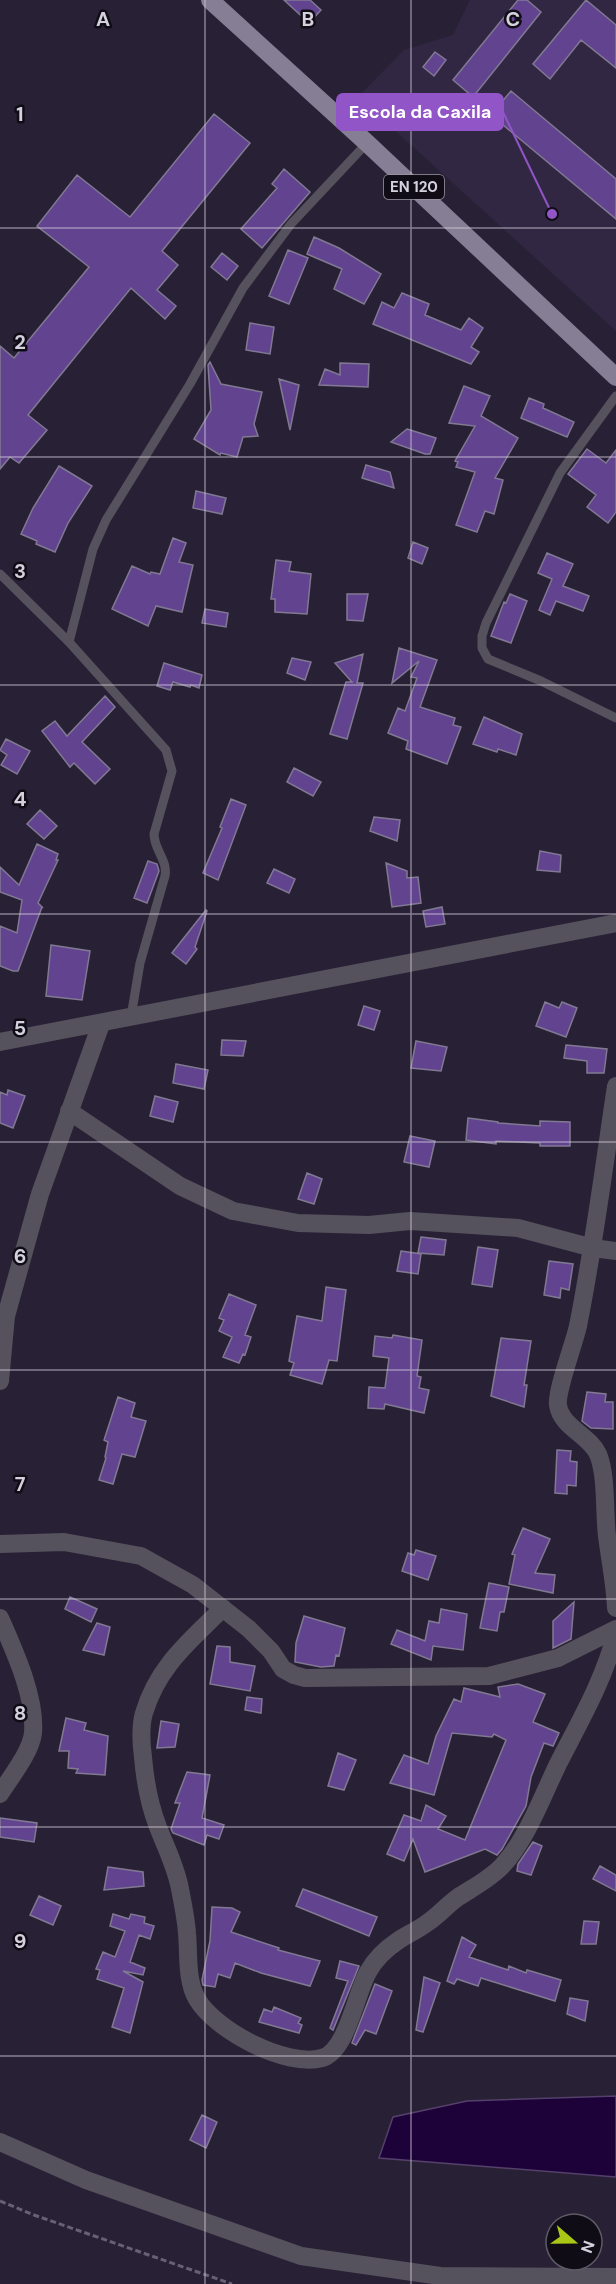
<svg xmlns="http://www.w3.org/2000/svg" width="616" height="2284" viewBox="0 0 616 2284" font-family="'DM Sans',sans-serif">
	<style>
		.built { fill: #312743 }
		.water { fill: #1d0239; stroke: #54406a; stroke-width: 1.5 }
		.building { fill: #614390; stroke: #817992; stroke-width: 1.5 }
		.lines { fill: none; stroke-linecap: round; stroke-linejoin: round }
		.path { stroke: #676173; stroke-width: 3; stroke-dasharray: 6 3; stroke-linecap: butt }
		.lane { stroke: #55525d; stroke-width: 9 }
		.street { stroke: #55525d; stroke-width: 18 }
		.primary { stroke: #857e94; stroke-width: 18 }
		.grid { fill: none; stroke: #d5d0de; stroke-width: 1.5; stroke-opacity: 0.55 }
		.labels { text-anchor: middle; stroke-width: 5; stroke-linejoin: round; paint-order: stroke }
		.shield { fill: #0f0c16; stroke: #9a95a2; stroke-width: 1.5 }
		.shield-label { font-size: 15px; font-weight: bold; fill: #d5d0de }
		.grid-label { font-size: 20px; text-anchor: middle; font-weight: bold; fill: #d5d0de; stroke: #0f0c16; stroke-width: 5; stroke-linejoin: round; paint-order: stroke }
		.leader { fill: none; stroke: #9255c7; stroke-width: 2 }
		.callout-dot { fill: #9255c7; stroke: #0f0c16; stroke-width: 2 }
		.callout { fill: #9255c7; stroke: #9255c7; stroke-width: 2 }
		.callout-label { font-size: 18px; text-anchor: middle; font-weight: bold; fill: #fff }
	</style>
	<rect width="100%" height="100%" fill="#282136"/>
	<path class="built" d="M470,0H616V331L358,97L404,50L453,35Z"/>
	<path class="water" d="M616,2096V2177L379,2158L393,2117L467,2101Z"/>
	<path class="building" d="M284,0H310L321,10L309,23Z
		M518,0H527L541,12L473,97L453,80Z
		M586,0L616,25V68L581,40L550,79L533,64Z
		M435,52L446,60L434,76L423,67Z
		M511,91L616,179V219L491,115Z
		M214,114L250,143L162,251L178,265L157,290L176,306L165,319L131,288L28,415L47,430L19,463L10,457L0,469V346L14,358L89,267L37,226L77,175L130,217Z
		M284,169L310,192L262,248L241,229L277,188L272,184Z
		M314,237L339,248L381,274L364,304L334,289L342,269L307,254Z
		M288,250L308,258L289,304L269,296Z
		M222,253L238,266L227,280L211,267Z
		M402,293L429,304L425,315L461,330L469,318L483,328L471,347L479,352L471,364L373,324L382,302L394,308Z
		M250,323L274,327L270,354L246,350Z
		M210,362L221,384L262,392L254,424L258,436L243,437L237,457L221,453L220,455L194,439L211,410L208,365Z
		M340,363L369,364L368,387L319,385L325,369L340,375Z
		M279,379L299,385L290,430Z
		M464,386L490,396L481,416L518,438L495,478L503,480L494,514L485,511L477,532L456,525L475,472L456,467L458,462L455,461L475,426L449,423Z
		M529,398L544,404L543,408L574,422L567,437L521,418Z
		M407,429L436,438L430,454H425L391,442Z
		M587,449L606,463L616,450V512L608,523L587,507L596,495L568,474Z
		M366,465L390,472L394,488L362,478Z
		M59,466L92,486L68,523L55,552L36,544L37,541L21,534L33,508Z
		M196,491L226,498L222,514L193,508Z
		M173,538L186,543L179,562L193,565L182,612L156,606L148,626L112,609L132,566L150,574L151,572L160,574Z
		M413,542L428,548L422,564L408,558Z
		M547,553L573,564L563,586L589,596L583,611L556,601L550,615L539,610L552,579L538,573Z
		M276,560L291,562L289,571L311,574L307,614L275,612V599H271Z
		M347,594H368L363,621L347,620Z
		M510,594L527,601L511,643L491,636L504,602L506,603Z
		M205,609L228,613L226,627L202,623Z
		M399,648L437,660L420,707L455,718L453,725L461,727L447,764L406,749L408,741L388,733L398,708L405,711L417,678L411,677L419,661L392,683Z
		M363,654L357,683H363L347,739L330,734L346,682H352L335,663Z
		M292,658L311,662L305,680L287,673Z
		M164,663L202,675L199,688L191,685L190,687L173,682L170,690L157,686Z
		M105,696L115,707L82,742L110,769L95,784L74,763L70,767L42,731L55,721L67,736Z
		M484,717L522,734L516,755L498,749L497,752L473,744Z
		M6,739L30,751L17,774L1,765L7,755L0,750Z
		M294,768L321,782L313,796L287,782Z
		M231,799L246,805L218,880L203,873L222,828L220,827Z
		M40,810L57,826L44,839L27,824Z
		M374,817L400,820L397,841L370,831Z
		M37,844L58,854L56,860H58L38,903L43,908L42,907L18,971H13L0,966V926L17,933L22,900L0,892V867L19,885Z
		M540,851L561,855L560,872L537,870Z
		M148,861L157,864L159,871L147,903L134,898Z
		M386,863L407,871V878L418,877L421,903L392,907Z
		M274,869L295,879L289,893L267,883Z
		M442,907L445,924L426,927L423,911Z
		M206,910L207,911L195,947L197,949L186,964L172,953Z
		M51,945L90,951L82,1000L46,996Z
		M545,1002L559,1008L562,1002L577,1008L566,1037L536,1026Z
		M364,1006L380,1011L374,1030L358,1025Z
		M222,1040L246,1041L243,1056L221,1055Z
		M416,1041L447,1047L441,1071L411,1068Z
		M566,1045L607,1049L604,1073H587V1061L564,1058Z
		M176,1064L208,1070L204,1089L173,1083Z
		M8,1090L25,1096L13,1128L0,1123V1092L7,1095Z
		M155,1096L178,1102L173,1122L150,1116Z
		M468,1118L498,1122V1123L540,1126V1121L570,1122V1146H540V1143L496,1141V1144L466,1140Z
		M410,1136L435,1141L429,1167L404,1162Z
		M307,1173L322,1179L314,1204L298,1199Z
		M421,1237L446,1240L444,1255L418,1253Z
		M478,1247L498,1250L492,1287L472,1284Z
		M401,1251L421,1254L418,1274L397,1271Z
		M549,1261L573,1264L569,1290L561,1288L560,1298L544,1295Z
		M326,1287L346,1290L337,1361L329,1360L322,1384L290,1375L294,1363L289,1361L297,1316L322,1321Z
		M229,1294L256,1305L245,1335L251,1337L245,1355L243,1354L239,1363L223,1357L232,1337L219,1331L224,1320L219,1318Z
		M393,1335L422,1340L417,1376L421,1377L419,1388L429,1390L424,1413L385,1404L384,1409L368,1408L369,1387L385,1388L389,1358L373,1356L375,1336L392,1338Z
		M501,1338L531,1341L524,1385H527L524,1407L491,1396Z
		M587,1392L606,1394L605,1402H613V1429L591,1428L582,1421Z
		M118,1397L135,1403L131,1417L146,1421L135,1457L122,1454L113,1484L99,1480L106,1458L105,1457L108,1442L104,1440Z
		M557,1450L571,1451L570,1461L577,1462L576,1486L567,1485V1494L555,1493Z
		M523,1528L550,1539L535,1573L555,1575L553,1593L509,1584L515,1555L512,1554Z
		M416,1550L436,1556L428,1580L402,1571L408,1553L414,1555Z
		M489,1583L509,1587L504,1612H500L497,1631L480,1628Z
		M70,1597L97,1609L91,1622L65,1609Z
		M574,1602L571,1639L553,1648V1621Z
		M441,1609L467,1614L463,1650L433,1646L431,1660L391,1644L397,1630L425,1641L429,1621L439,1623Z
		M304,1616L345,1628L339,1656L336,1655L334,1666L321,1667L295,1662L296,1643Z
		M97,1623L110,1627L104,1655L83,1650Z
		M217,1646L230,1647V1662L255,1666L250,1691L210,1684Z
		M518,1684L545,1694L533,1722L559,1733L553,1746L544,1743L531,1777L526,1806L502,1849L497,1855L485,1849L425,1872L413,1839L404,1861L387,1854L404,1815L421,1821L426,1805L446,1816L438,1829L465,1840L506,1740L494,1734L492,1737L452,1733L434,1795L390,1783L404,1755L428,1764L436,1736L454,1699L461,1702L464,1688L500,1697L498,1687Z
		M247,1697L262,1699L261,1713L245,1710Z
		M66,1718L86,1723L84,1730L108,1736L105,1775L76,1773L78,1769L68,1768L69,1751H59Z
		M161,1721L179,1724L175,1747L157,1748Z
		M338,1753L356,1760L344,1790L328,1786Z
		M187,1772L210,1775L202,1818L224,1825L219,1839L207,1835L204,1845L173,1833L171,1829L180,1803H175Z
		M0,1818L37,1823L34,1842L0,1837Z
		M533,1842L542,1846L531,1875L517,1871L518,1864Z
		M600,1866L616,1875V1891L593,1879Z
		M108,1867L143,1872L144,1886L104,1890Z
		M303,1889L377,1917L369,1936L296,1906Z
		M39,1896L61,1906L53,1925L30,1915Z
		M212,1907L232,1908L240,1912L231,1932L279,1948L278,1950L320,1961L310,1986L261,1973L235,1963L230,1978L218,1974L215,1987L203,1985L202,1980L210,1941Z
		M113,1914L129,1919L131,1914L145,1917L144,1923L154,1926L150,1939L139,1935L130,1962L145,1968L143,1975L123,1971L143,1982L130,2033L112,2027L124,1988L97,1979L100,1970L96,1969L103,1952L115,1957L125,1931L110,1926Z
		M584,1921L599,1922L596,1944H581Z
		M462,1937L476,1945L469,1957L508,1970L509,1966L526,1973L527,1970L561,1980L555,2001L481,1978L478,1986L457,1979L454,1984L447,1981Z
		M340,1961L359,1966L333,2030L330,2028L348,1981L336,1978Z
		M424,1977L440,1983L423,2032L416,2030Z
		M375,1984L392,1991L376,2034L365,2030L356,2045L352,2043Z
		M570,1998L588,2001L585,2021L567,2014Z
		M274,2007L301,2018L298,2023L302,2025L299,2033L259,2022L264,2009L272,2012Z
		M202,2115L217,2122L206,2148L190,2140Z"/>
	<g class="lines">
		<path class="path" d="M0,2201L34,2215L232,2284"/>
		<path class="lane" d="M616,396L560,473L486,623L482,636V648L488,659L541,681L616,718
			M0,574L69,642L166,750L172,771L154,834C154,850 168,860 165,876L140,963L131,1017
			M69,642L93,549L106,520L190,384L243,288L291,224L367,143"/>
		<path class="street" d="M0,1042L616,923
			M616,1086C604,1166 594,1246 578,1326C574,1344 556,1391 558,1405C561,1427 589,1435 598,1454C607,1476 604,1512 607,1536C610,1560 615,1584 616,1608
			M69,1111L180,1186L233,1211L298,1223L369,1225L410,1221L518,1228L593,1248L616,1251
			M0,1381L6,1316L40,1194L101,1024
			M0,1544L64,1542L141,1556L193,1585L249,1629L271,1651L283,1669L294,1675L305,1678L489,1676L558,1658L616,1629
			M223,1608C190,1641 158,1666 144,1713C140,1727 141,1742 143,1757C145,1781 149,1804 158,1827C166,1848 176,1867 180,1889C183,1904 186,1919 187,1933C189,1954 186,1980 197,1999C215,2030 286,2068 322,2058C347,2051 356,1993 368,1972C375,1959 387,1948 399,1940C408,1934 418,1930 427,1923C438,1916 446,1906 457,1898C472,1888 490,1879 502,1866C526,1841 543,1795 558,1764C580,1721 604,1680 616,1633
			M0,1618C14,1650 36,1697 33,1733C31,1752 10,1778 0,1794
			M0,2142L86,2180L301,2256L440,2276L616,2277"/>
		<path class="primary" d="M210,0L367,143L616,377"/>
	</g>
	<path class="grid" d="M205,0V2284M411,0V2284M0,228H616M0,457H616M0,685H616M0,914H616M0,1142H616M0,1370H616M0,1599H616M0,1827H616M0,2056H616"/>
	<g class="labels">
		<rect class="shield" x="384" y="175" width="60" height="24" rx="4.5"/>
		<g class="shield-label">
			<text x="414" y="192">EN 120</text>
		</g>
	</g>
	<g class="grid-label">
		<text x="103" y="26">A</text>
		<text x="308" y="26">B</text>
		<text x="513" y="26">C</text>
		<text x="20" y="121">1</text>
		<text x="20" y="349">2</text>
		<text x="20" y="578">3</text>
		<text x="20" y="806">4</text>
		<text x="20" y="1035">5</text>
		<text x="20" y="1263">6</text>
		<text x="20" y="1491">7</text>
		<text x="20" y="1720">8</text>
		<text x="20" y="1948">9</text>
	</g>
	<path class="leader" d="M552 214L503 112"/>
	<circle class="callout-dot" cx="552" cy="214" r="6"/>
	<rect class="callout" x="337" y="94" width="166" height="36" rx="6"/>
	<g class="callout-label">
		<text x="420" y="118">Escola da Caxila</text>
	</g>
	<g transform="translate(574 2242) rotate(110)"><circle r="28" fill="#0f0c16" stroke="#5e5a66" stroke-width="1.5"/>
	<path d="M0-4.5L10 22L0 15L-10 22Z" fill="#abc716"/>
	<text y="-9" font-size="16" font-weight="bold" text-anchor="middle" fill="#d5d0de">N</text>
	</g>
</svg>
